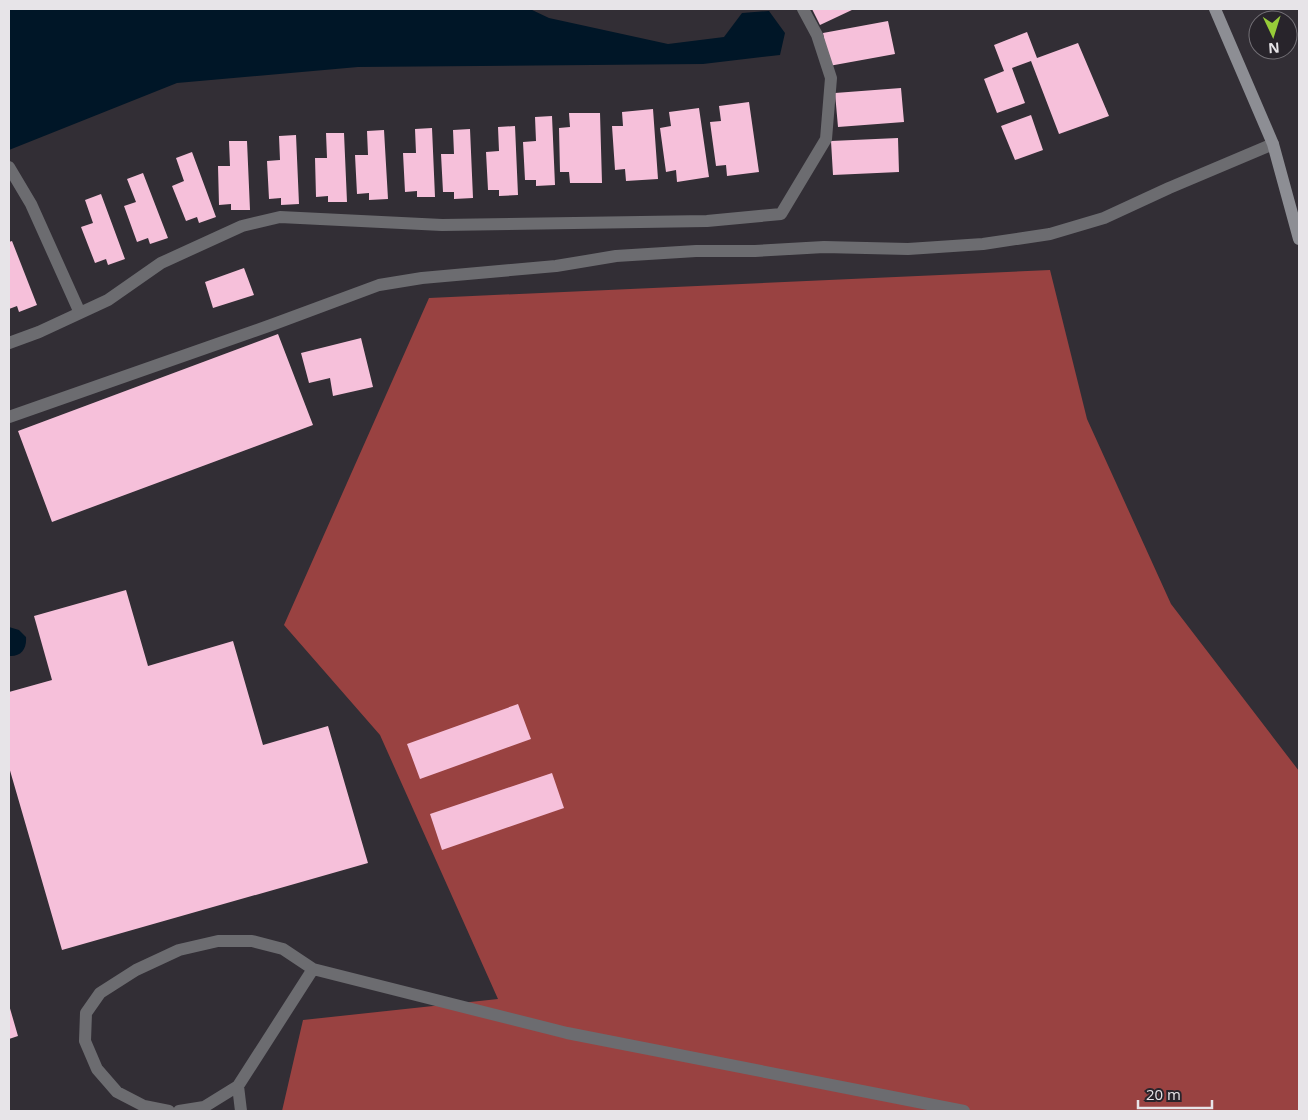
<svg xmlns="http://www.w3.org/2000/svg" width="1308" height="1120" viewBox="0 0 1308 1120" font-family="'Open Sans',sans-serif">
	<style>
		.forest { fill: #994241 }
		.water { fill: #001627 }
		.building { fill: #f6c0da }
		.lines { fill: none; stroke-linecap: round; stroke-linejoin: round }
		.lane { stroke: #6c6c70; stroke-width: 12 }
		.secondary { stroke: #8d8e94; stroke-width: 12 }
	</style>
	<rect width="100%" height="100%" fill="#322e35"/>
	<path class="forest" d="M1050,270L1087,419L1171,604L1299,771V1111H282L303,1020L498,999L380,735L284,625L429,298Z"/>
	<path class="water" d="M9,9H530L549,18L668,44L724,37L742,13L769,11L785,33L780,55L703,64L358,67L177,83L9,150Z
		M9,627L19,630L26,637C27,649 21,657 9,656Z"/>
	<path class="building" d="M812,9H854L820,25Z
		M888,21L895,54L829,66L823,33Z
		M1027,32L1037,58L1078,43L1109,116L1059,134L1031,61L1012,68L1025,103L997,113L984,79L1004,71L994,45Z
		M901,88L904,122L838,127L835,93Z
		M749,102L759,172L727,176L726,165L716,166L710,122L721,121L719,106Z
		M699,108L709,177L677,182L676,170L666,172L660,128L671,126L669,112Z
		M653,109L658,179L626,181L625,169L615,170L612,126H623L622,112Z
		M569,113H600L602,183H570L569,172H560L559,128L570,127Z
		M1031,115L1043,150L1015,160L1001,126Z
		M552,116L555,185L536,186V180H525L523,142L536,141L535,117Z
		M515,126L518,195L499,196V190H488L486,152L499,151L498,127Z
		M432,128L435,197H417V191L405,192L403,153H416L415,129Z
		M470,129L473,198L454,199V192H443L441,154H454L453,130Z
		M384,130L388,199L369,200V193L357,194L355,155H368L367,131Z
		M326,133H344L347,202H328V196L316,197L315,158H327Z
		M296,135L299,204L281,205V198L269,199L267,161L280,160L279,136Z
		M898,138L899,172L833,175L831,141Z
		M229,141H247L250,210H231V204L219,205L218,166H230Z
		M192,152L216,217L199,223L197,217L186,221L172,186L184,181L176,158Z
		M143,173L168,238L150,244L148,238L137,242L124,206L136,202L127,179Z
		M101,194L125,259L108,265L106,259L95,263L81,227L93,223L85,200Z
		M12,241L37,305L19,312L17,306L9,309V242Z
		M244,268L254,295L213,308L205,282Z
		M278,334L313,425L52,522L18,431Z
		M361,338L373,387L333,396L330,378L309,383L301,353Z
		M126,590L148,666L233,641L263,745L328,726L368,863L62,950L9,767V692L52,680L34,616Z
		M518,704L531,739L420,779L407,744Z
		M552,773L564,808L442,850L430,814Z
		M9,1005L18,1036L9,1039Z"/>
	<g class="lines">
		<path class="lane" d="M9,167L31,204L80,313
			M9,343L39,332L108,300L161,263L242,226L280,217L442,225L707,221L781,214L826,139L831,78L817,35L803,9
			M9,417L274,324L379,285L422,278L556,266L616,256L696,251H755L824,247L908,249L983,244L1050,234L1104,218L1169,188L1273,144
			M313,969L567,1033L964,1111
			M238,1086L241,1111
			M169,1111L144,1106L117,1092L97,1069L85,1041L86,1013L100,993L136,970L179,950L218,941H252L283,949L313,969L238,1086L204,1107L179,1111"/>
		<path class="secondary" d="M1215,9L1273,144L1299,239"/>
	</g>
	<rect width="1308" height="1120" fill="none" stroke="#e7e4e8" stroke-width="20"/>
	<g transform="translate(1273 35) rotate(176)"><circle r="24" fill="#28242b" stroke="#747177"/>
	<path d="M0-4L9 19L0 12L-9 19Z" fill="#97cc39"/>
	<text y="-8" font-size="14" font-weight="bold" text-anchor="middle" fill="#e7e4e8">N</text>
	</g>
	<path d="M1138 1100v8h74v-8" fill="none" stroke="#e7e4e8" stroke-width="2.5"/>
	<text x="1146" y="1100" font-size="15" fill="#e7e4e8" stroke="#28242b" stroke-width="4" paint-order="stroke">20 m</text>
</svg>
